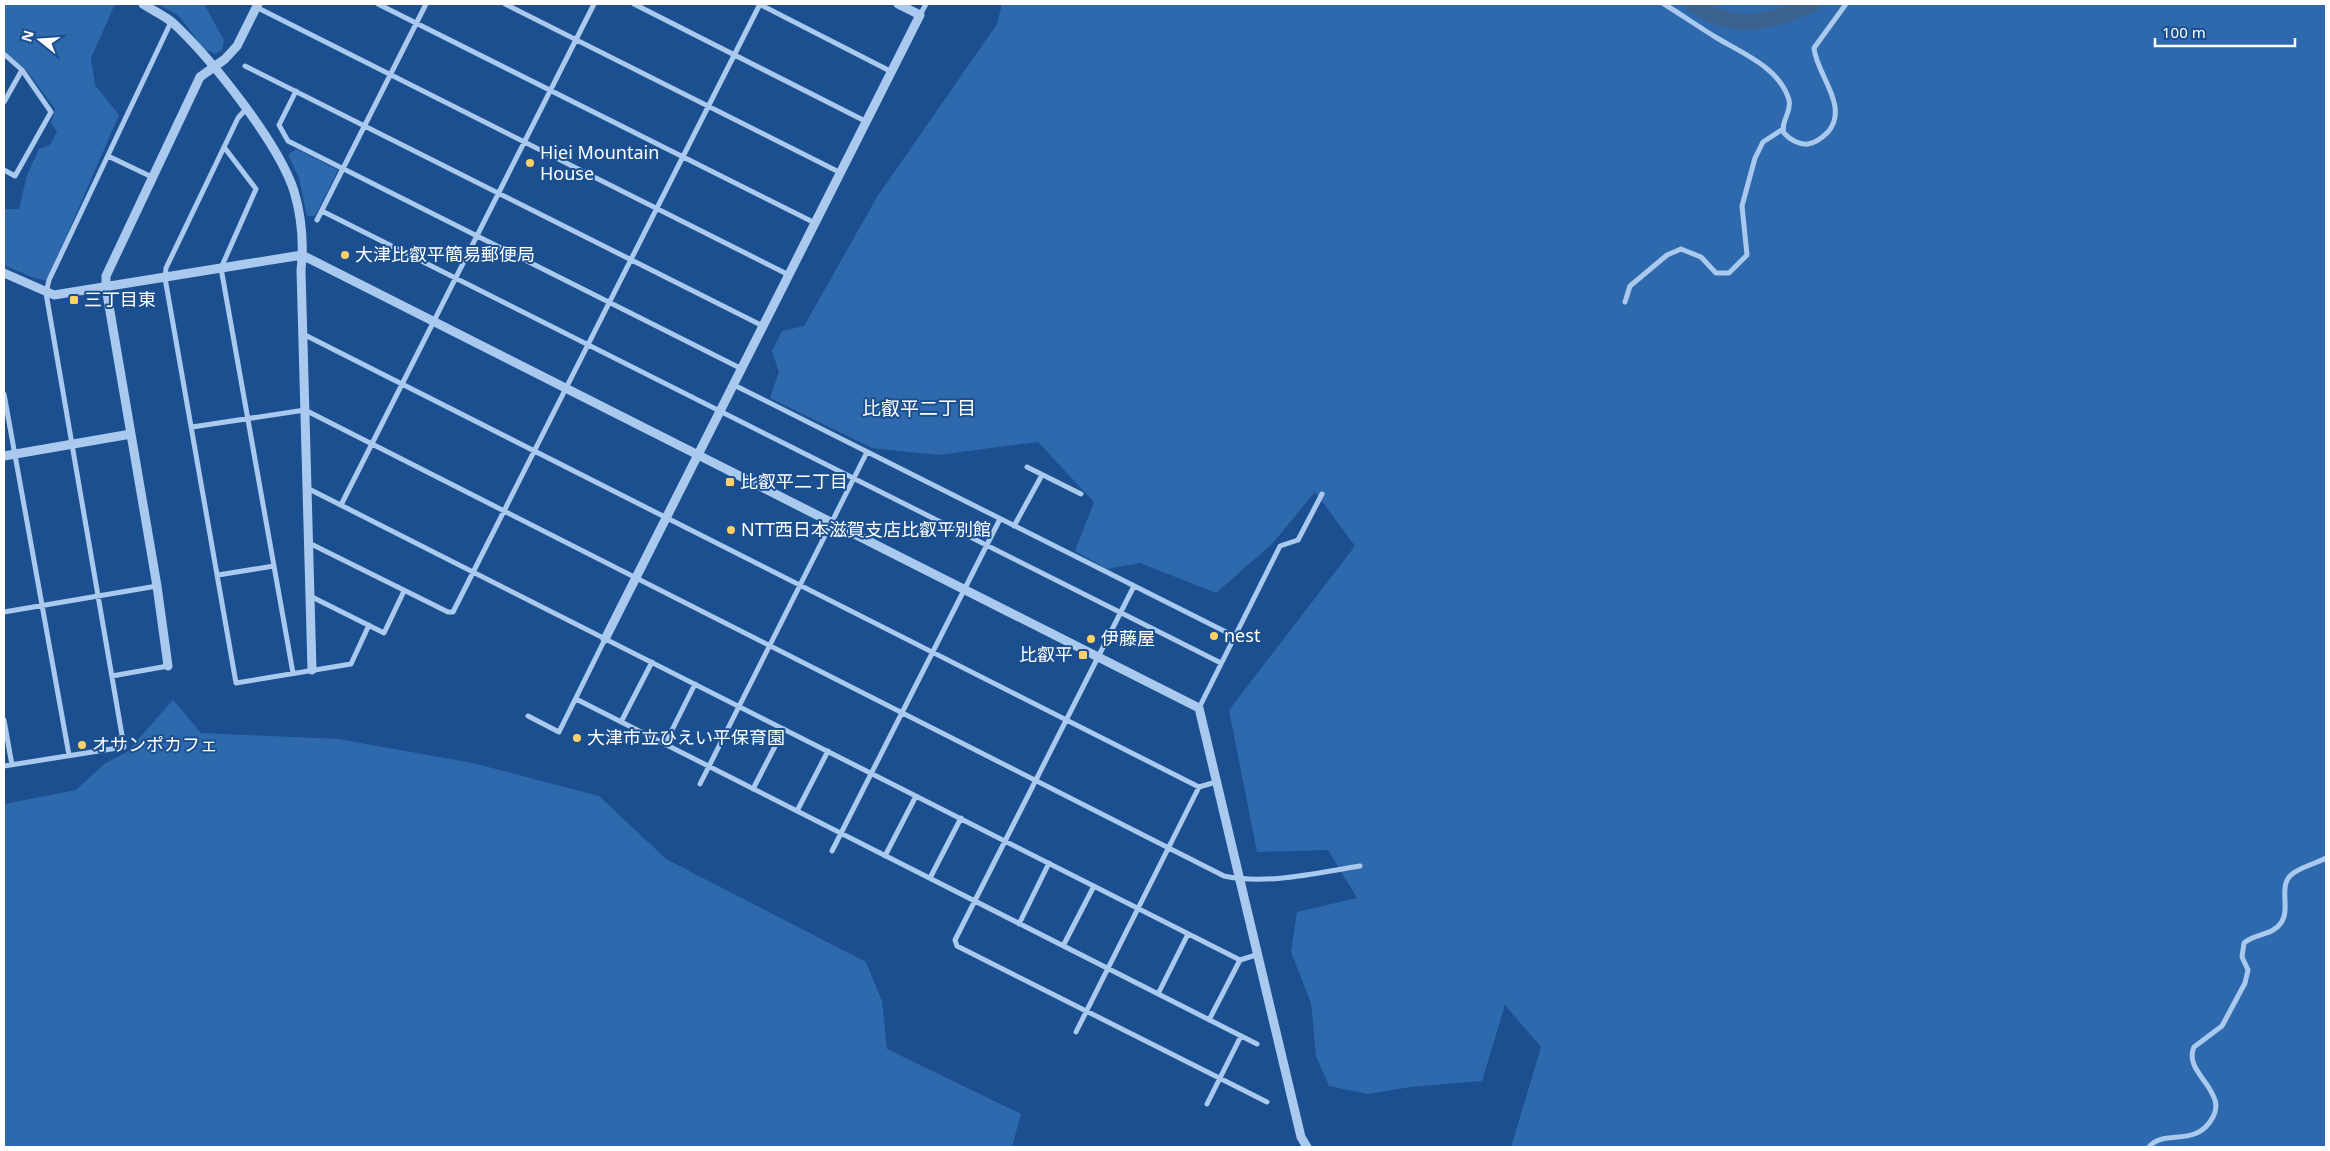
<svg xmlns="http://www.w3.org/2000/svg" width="2330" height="1151" viewBox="0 0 2330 1151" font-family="'Noto Sans','Noto Sans JP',sans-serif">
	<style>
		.green { fill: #2e69ad }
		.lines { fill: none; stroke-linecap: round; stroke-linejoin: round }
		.river { stroke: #3c6290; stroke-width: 16 }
		.minor { stroke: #a9c9ee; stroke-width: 5 }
		.tertiary { stroke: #a9c9ee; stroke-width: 9 }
		.poi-dot { fill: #ffd166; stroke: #1b4f8f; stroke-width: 2 }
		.labels { text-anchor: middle; stroke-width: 4; stroke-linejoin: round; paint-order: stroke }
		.poi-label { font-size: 18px; fill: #fff; stroke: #1b4f8f; text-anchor: start }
		.neighbourhood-label { font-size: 19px; fill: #fff; stroke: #1b4f8f }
	</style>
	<rect width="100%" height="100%" fill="#1b4f8f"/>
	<path class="green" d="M4,4H115L91,58L95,85L119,115L47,281L32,277L4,265V209H19L27,175L39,149L50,145L57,131L51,123L55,109L27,71L4,51Z
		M158,4H204L224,40L222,50L215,54L204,49L179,16Z
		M1002,4H2326V1147H1511L1541,1047L1505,1005L1482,1081L1411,1087L1367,1094L1329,1086L1316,1056L1311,1003L1291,952L1297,912L1357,898L1328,850L1257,852L1229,710L1355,546L1315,492L1273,543L1216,593L1140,563L1107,569L1075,551L1094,502L1038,442L938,455L872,448L770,398L779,372L772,351L782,331L804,326L877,197L997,24Z
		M296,149L338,170L315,216H307L299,178L288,155Z
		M173,700L201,733L338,739L473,763L599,796L666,859L866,962L882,1001L887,1049L1021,1114L1012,1147H4V804L76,790L104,764L127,752Z"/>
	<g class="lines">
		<path class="river" d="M1693,4C1731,32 1772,23 1812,4"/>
		<path class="minor" d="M378,4L815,223
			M505,4L841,173
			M634,4L867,122
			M759,4L892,72
			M1664,4C1682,15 1699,27 1717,38C1742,53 1780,68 1789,100C1792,112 1780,122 1784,133C1790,140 1800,145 1808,144C1815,143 1823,137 1828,132C1850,106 1816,74 1814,48L1846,4
			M256,7L789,275
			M920,15L926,4
			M4,54L22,70L51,112L15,176L4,170
			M245,66L763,326
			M296,91L279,125L288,141L742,369
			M4,102L22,70
			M246,109L238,118L166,268L165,278L236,683L351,664L369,625
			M224,147L256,189L221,268L293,673
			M108,156L152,177
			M322,211L1221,663
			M317,220L426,4
			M1625,302L1630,286L1667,255L1681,249L1701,257L1716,273H1729L1747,255L1742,206L1755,158L1763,142L1783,129
			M303,334L1199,787L1216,782
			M734,385L1234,636
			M4,394L69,755
			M192,427L305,410L1224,876C1268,885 1316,873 1360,866
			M1027,467L1081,494
			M307,488L1240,960L1256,955
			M341,505L594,4
			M1014,526L1042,475
			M309,543L448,612H453L760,4
			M218,575L274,566
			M1134,586L955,940L957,946L1267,1102
			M310,596L384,633L404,591
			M4,612L157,586
			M112,676L168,666
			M576,699L1257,1044
			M1199,708L1280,546L1298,540L1322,494
			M528,716L559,732L605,639
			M4,720L12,765
			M621,722L652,662
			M665,744L695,684
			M4,766L124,747L46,293L49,280L171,22
			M700,784L867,452
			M753,789L784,729
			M797,811L828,751
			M832,851L1000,519
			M885,856L916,796
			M930,878L961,818
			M1019,924L1049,863
			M1063,946L1094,886
			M1158,994L1188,934
			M1209,1020L1240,960
			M1076,1032L1199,787
			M1207,1104L1241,1036
			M2149,1147C2164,1128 2196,1149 2213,1117C2219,1106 2215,1098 2209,1088C2201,1075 2187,1063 2194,1047L2222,1026L2245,983L2248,970L2242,957L2244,943C2255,933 2272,936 2281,923C2291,909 2278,887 2291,875C2300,867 2315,864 2326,858"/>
		<path class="tertiary" d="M143,4C152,10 163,15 172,22C210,57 278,142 294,191C302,218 304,243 301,270L312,670
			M4,273L54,295L302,255L1199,708L1301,1137L1307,1147
			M4,456L131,434
			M605,639L920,15L898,4
			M168,666L157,586L106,288V276L200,77L225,59L237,46L258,4"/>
	</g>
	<g class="poi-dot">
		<circle cx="530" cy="163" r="5"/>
		<circle cx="345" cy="255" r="5"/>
		<rect x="69" y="295" width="10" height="10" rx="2.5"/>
		<rect x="725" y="477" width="10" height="10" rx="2.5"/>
		<circle cx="731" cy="530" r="5"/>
		<circle cx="1214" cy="636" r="5"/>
		<circle cx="1091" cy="639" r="5"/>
		<rect x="1078" y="650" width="10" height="10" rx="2.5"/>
		<circle cx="577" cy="738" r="5"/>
		<circle cx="82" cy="745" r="5"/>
	</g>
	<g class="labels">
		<g class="poi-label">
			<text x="540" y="159">Hiei Mountain<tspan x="540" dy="21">House</tspan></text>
			<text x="355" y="261">大津比叡平簡易郵便局</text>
			<text x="84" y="306">三丁目東</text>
			<text x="740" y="488">比叡平二丁目</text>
			<text x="741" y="536">NTT西日本滋賀支店比叡平別館</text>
			<text x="1224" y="642">nest</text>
			<text x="1101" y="645">伊藤屋</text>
			<text x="1073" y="661" text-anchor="end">比叡平</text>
			<text x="587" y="744">大津市立ひえい平保育園</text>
			<text x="92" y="751">オサンポカフェ</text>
		</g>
		<g class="neighbourhood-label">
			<text x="919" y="415">比叡平二丁目</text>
		</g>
	</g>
	<rect width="2330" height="1151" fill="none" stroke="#ffffff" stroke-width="10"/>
	<g transform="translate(40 40) rotate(287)" stroke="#1b4f8f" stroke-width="4" paint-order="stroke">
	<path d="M0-4L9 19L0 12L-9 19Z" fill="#ffffff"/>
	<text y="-8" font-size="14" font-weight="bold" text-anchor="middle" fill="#ffffff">N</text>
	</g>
	<path d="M2155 38v8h140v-8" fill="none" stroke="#ffffff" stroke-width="2.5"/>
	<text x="2162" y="38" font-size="15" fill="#ffffff" stroke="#1b4f8f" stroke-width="4" paint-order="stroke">100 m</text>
</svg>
